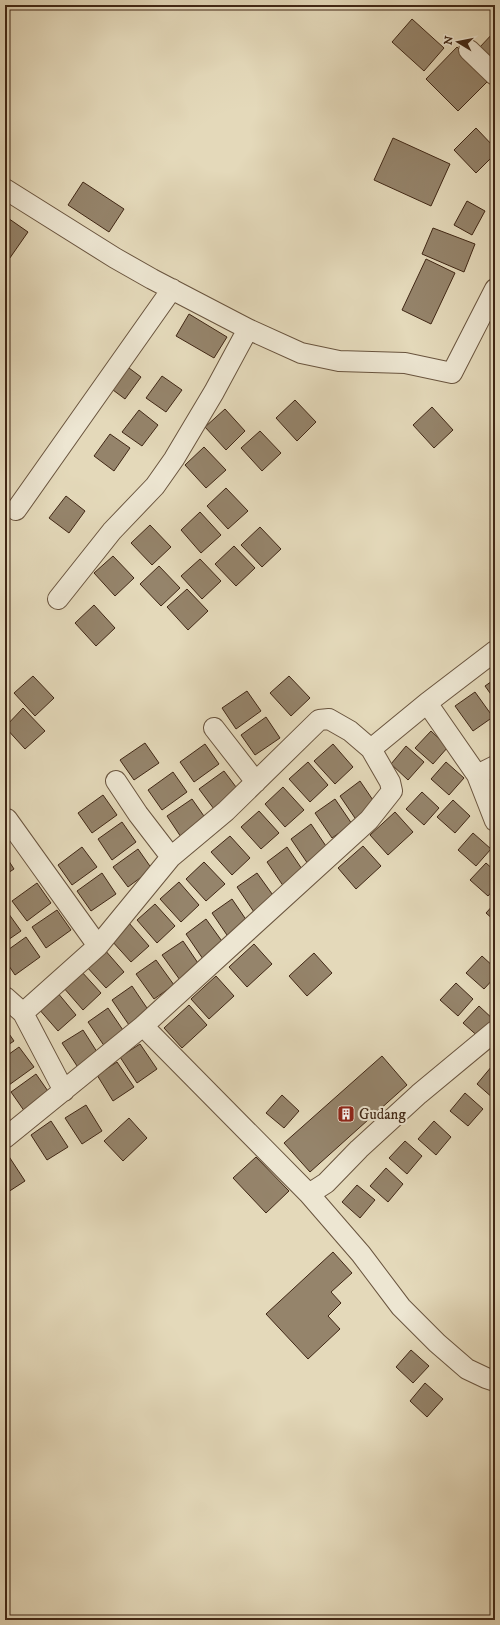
<svg xmlns="http://www.w3.org/2000/svg" width="500" height="1625" viewBox="0 0 500 1625" font-family="'IM FELL DW Pica',serif">
	<style>
		.building { fill: #95846b; stroke: #402715 }
		.lines { fill: none; stroke-linecap: round; stroke-linejoin: round }
		.street-casing { stroke: #69543e; stroke-width: 22 }
		.street { stroke: #ede6d2; stroke-width: 20 }
		.labels { text-anchor: middle; stroke-width: 4; stroke-linejoin: round; paint-order: stroke }
		.poi-label { font-size: 15px; fill: #402715; stroke: #ede6d2; text-anchor: start }
	</style>
	<rect width="100%" height="100%" fill="#e4d9ba"/>
	<filter id="stains"><feTurbulence type="fractalNoise" baseFrequency=".005" numOctaves="4"/><feColorMatrix values="0 0 0 0 .2 0 0 0 0 .09 0 0 0 0 .02 0 0 0 .5 -.17"/></filter>
	<radialGradient id="worn" r=".72"><stop offset=".6" stop-color="#630" stop-opacity="0"/><stop offset="1" stop-color="#630" stop-opacity=".3"/></radialGradient>
	<path class="building" d="M412,19L444,48L424,71L392,42Z
		M495,31V63L479,48Z
		M457,47L490,79L458,111L426,79Z
		M476,128L495,148V154L476,173L454,150Z
		M393,138L450,164L431,206L374,180Z
		M83,182L124,209L109,232L68,205Z
		M467,201L485,211L472,235L454,225Z
		M5,216L28,232L5,265Z
		M433,228L475,244L464,272L422,254Z
		M426,259L455,273L431,324L402,310Z
		M189,314L227,337L214,358L176,336Z
		M121,362L141,377L125,399L105,384Z
		M162,376L182,390L166,412L146,398Z
		M295,400L316,422L297,441L276,418Z
		M432,407L453,430L434,448L413,425Z
		M225,409L245,431L226,450L205,427Z
		M139,410L158,425L142,446L122,432Z
		M260,431L281,453L262,471L241,448Z
		M110,434L130,448L114,471L94,456Z
		M204,447L226,470L206,488L185,465Z
		M226,488L248,511L228,529L207,506Z
		M66,496L85,511L69,533L49,518Z
		M200,512L221,535L201,553L181,530Z
		M150,525L171,547L152,565L131,543Z
		M260,527L281,549L262,567L241,545Z
		M234,546L255,568L236,586L215,564Z
		M113,556L134,578L115,596L94,573Z
		M200,559L221,581L202,599L181,576Z
		M159,566L180,588L161,606L140,584Z
		M187,589L208,611L188,630L167,607Z
		M94,605L115,628L96,646L75,623Z
		M33,676L54,698L35,716L14,693Z
		M289,676L310,698L291,716L270,693Z
		M495,679V700L485,686Z
		M247,691L261,711L236,729L222,708Z
		M475,692L493,717L473,731L455,706Z
		M23,708L45,731L25,749L5,727Z
		M266,717L280,738L255,755L241,735Z
		M431,731L448,747L433,764L415,748Z
		M145,743L159,763L134,780L120,760Z
		M205,744L219,764L194,782L180,762Z
		M333,744L353,767L335,784L314,761Z
		M406,746L424,762L408,780L391,764Z
		M308,762L328,785L310,802L289,779Z
		M446,762L464,778L449,795L431,779Z
		M224,771L239,791L214,809L199,789Z
		M173,772L187,792L162,810L148,790Z
		M360,781L377,806L357,821L340,796Z
		M283,787L304,810L285,827L265,804Z
		M422,792L439,808L424,825L406,809Z
		M103,795L117,815L92,833L78,813Z
		M192,799L206,819L181,837L167,816Z
		M335,799L352,824L332,838L315,813Z
		M453,800L470,816L455,833L437,817Z
		M259,811L279,833L261,849L241,827Z
		M395,812L413,832L388,855L370,835Z
		M122,822L136,842L112,860L98,839Z
		M311,824L328,849L308,864L291,839Z
		M473,833L491,849L476,866L458,850Z
		M230,836L250,858L232,875L211,852Z
		M363,846L381,866L356,889L338,868Z
		M82,847L97,867L72,885L58,865Z
		M287,847L304,872L284,887L267,862Z
		M138,849L152,869L128,887L113,867Z
		M5,855L14,869L5,875Z
		M204,862L225,884L206,901L186,879Z
		M486,863L495,871V888L488,896L470,880Z
		M102,873L116,894L91,911L77,891Z
		M257,873L275,898L254,912L237,887Z
		M179,882L199,905L181,922L160,899Z
		M37,883L51,903L27,921L12,901Z
		M232,899L249,924L229,938L212,913Z
		M495,903V921L486,913Z
		M155,904L175,926L157,943L137,920Z
		M6,910L21,931L5,942V911Z
		M57,910L71,930L46,948L32,927Z
		M206,919L224,944L203,959L186,934Z
		M129,923L149,946L131,962L111,940Z
		M26,937L40,957L15,975L5,960V952Z
		M183,941L200,966L180,980L162,955Z
		M254,944L272,964L247,987L229,967Z
		M104,949L124,972L106,988L86,966Z
		M314,953L332,973L307,996L289,976Z
		M482,956L495,968V977L484,989L466,973Z
		M156,960L174,985L154,999L136,974Z
		M81,971L101,993L83,1010L63,987Z
		M216,976L234,996L209,1019L191,999Z
		M456,983L473,999L458,1016L440,1000Z
		M132,986L149,1011L129,1025L112,1000Z
		M57,992L76,1015L58,1031L38,1008Z
		M189,1005L207,1025L182,1048L164,1028Z
		M479,1006L495,1021V1023L481,1039L463,1023Z
		M108,1008L125,1033L105,1047L88,1022Z
		M5,1028L14,1041L5,1047Z
		M83,1030L99,1055L79,1069L62,1043Z
		M140,1044L157,1069L137,1083L120,1057Z
		M19,1047L34,1067L9,1085L5,1080V1057Z
		M382,1056L407,1085L310,1172L284,1143Z
		M117,1062L134,1087L113,1101L97,1075Z
		M492,1066L495,1069L494,1099L477,1084Z
		M36,1074L50,1094L25,1112L11,1092Z
		M465,1093L483,1109L468,1126L450,1111Z
		M282,1095L299,1111L284,1128L266,1113Z
		M86,1105L102,1131L82,1144L65,1118Z
		M129,1118L147,1138L123,1161L104,1141Z
		M51,1121L68,1147L47,1160L31,1135Z
		M434,1121L451,1137L436,1155L418,1139Z
		M405,1141L422,1156L407,1174L389,1158Z
		M8,1155L25,1181L5,1194V1158Z
		M256,1157L289,1191L266,1213L233,1178Z
		M386,1168L403,1184L388,1202L370,1186Z
		M357,1185L375,1200L360,1218L342,1202Z
		M333,1252L352,1273L331,1292L341,1303L328,1316L340,1329L308,1359L266,1314Z
		M411,1350L429,1366L413,1383L396,1367Z
		M425,1383L443,1399L427,1417L410,1401Z"/>
	<g class="lines">
		<g class="street-casing">
			<path id="street" d="M469,50L495,75
				M5,189L115,258L152,279L248,329L301,353L339,361L405,363L452,373L495,289
				M16,510L172,289
				M58,599L112,531L155,486L174,459L214,392L248,329
				M427,703L477,775L495,766
				M214,728L256,782
				M477,775L495,821
				M116,781L138,814L171,857
				M7,819L98,946
				M5,997L23,1013
				M143,1026L309,1194L326,1183L359,1149L419,1094L495,1031
				M64,1091L23,1013L98,946L171,857L226,811L319,720L329,719L350,731L371,749
				M5,1138L143,1026L369,820L392,791L390,782L371,749L427,703L495,651
				M309,1194L361,1254L401,1307L437,1343L467,1369L486,1378L495,1381"/>
		</g>
		<use href="#street" class="street"/>
	</g>
	<defs>
		<g id="building-square" transform="scale(0.9)"><rect x="-9" y="-9" width="18" height="18" rx="4" fill="#8f2418" stroke="#ede6d2"/><path d="M-4-6H4V6H1V3H-1V6H-4ZM-2.5-4.3h1.7v1.8h-1.7ZM.8-4.3h1.7v1.8H.8ZM-2.5-1h1.7V.8h-1.7ZM.8-1h1.7V.8H.8Z" fill="#fff"/></g>
	</defs>
	<g fill-rule="evenodd">
		<use href="#building-square" x="346" y="1114"/>
	</g>
	<g class="labels">
		<g class="poi-label">
			<text x="359" y="1119">Gudang</text>
		</g>
	</g>
	<rect width="500" height="1625" fill="none" stroke="#e4d9ba" stroke-width="20"/>
	<rect x="6" y="6" width="488" height="1613" fill="none" stroke="#402715" stroke-width="2"/>
	<rect x="10" y="10" width="480" height="1605" fill="none" stroke="#402715"/>
	<g transform="translate(458 42) rotate(280)" stroke="#ede6d2" stroke-width="3" paint-order="stroke">
	<path d="M0-3L7 15L0 10L-7 15Z" fill="#402715"/>
	<text y="-6" font-size="11" font-weight="bold" text-anchor="middle" fill="#402715">N</text>
	</g>
	<rect width="100%" height="100%" filter="url(#stains)"/>
	<rect width="100%" height="100%" fill="url(#worn)"/>
</svg>
